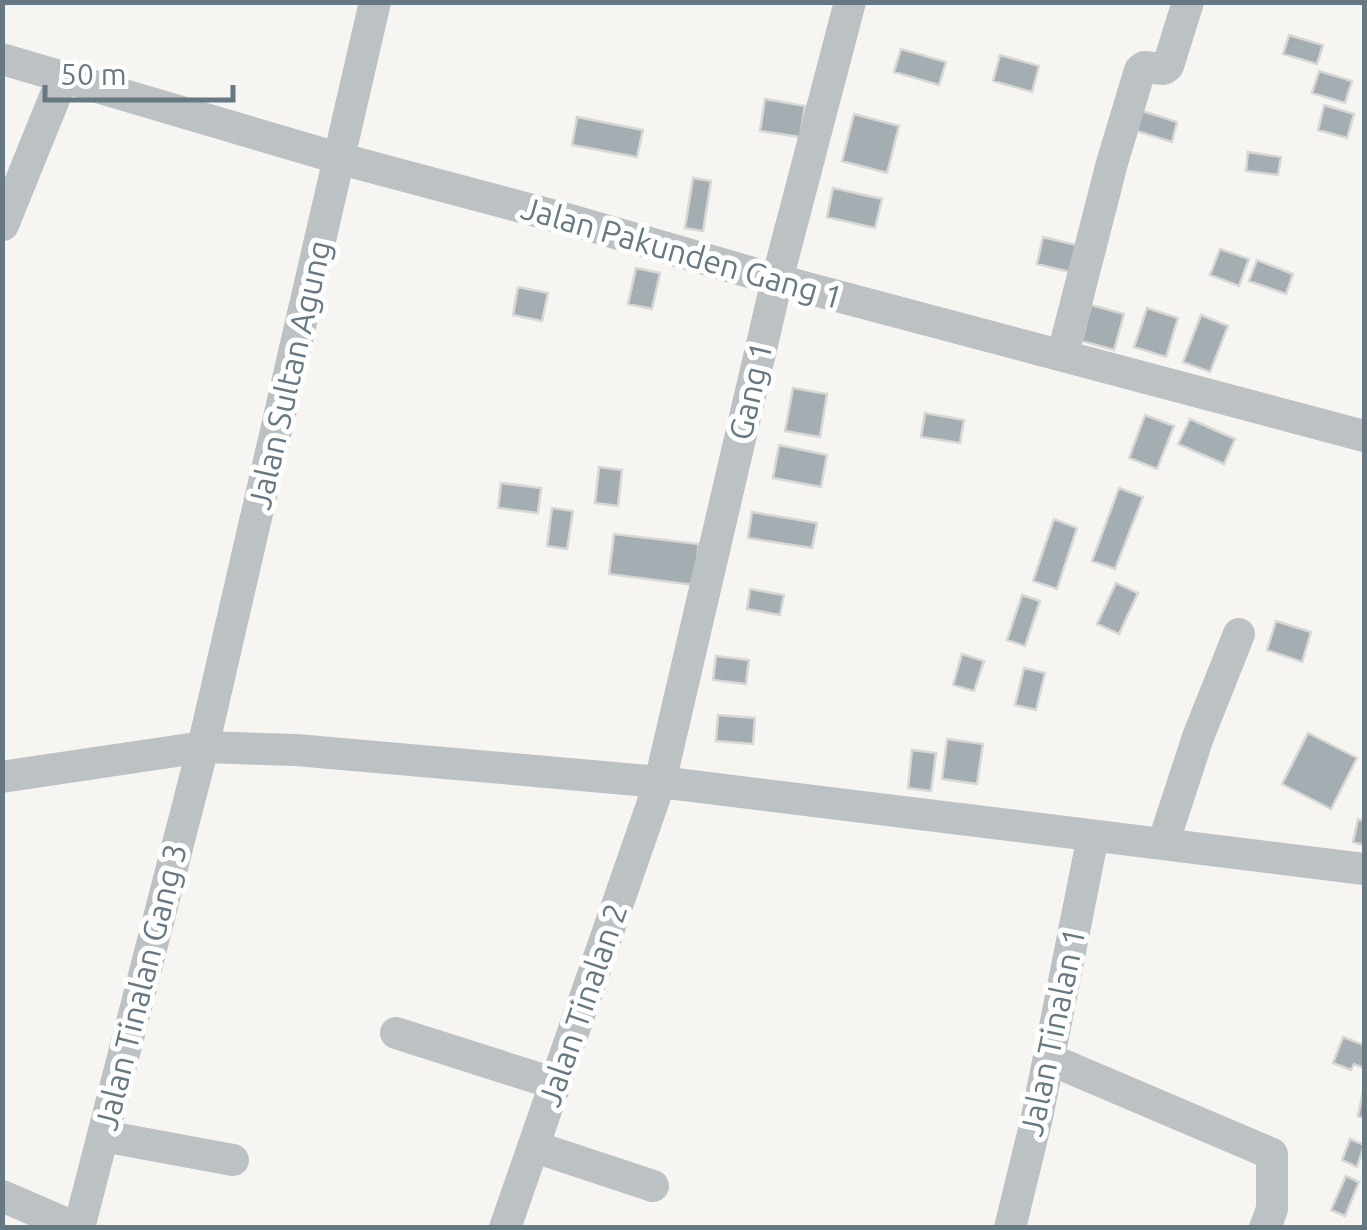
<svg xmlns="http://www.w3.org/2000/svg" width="1367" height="1230" viewBox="0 0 1367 1230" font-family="Ubuntu,sans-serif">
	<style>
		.building { fill: #a4adb2; stroke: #d7d7d5; stroke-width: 2.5 }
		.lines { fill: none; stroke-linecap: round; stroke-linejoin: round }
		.minor { stroke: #bcc1c4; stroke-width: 32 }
		.labels { text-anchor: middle; stroke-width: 10; stroke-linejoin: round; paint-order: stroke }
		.street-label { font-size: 32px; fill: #667882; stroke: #fff }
	</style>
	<rect width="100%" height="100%" fill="#f6f5f2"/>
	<path class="building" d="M1289,35L1323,45L1317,64L1283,54Z
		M901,49L946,62L939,85L894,72Z
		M1000,55L1039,66L1032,92L993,81Z
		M1319,71L1352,81L1345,103L1312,93Z
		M765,99L805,106L800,137L760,131Z
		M1324,105L1354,114L1347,138L1318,130Z
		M1136,109L1177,122L1172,142L1130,129Z
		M854,114L899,126L887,173L842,161Z
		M577,117L643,130L637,157L572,145Z
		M1248,152L1281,157L1278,175L1246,171Z
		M693,178L711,181L703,231L685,228Z
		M833,188L882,199L875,228L827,217Z
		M1043,237L1084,247L1078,274L1037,264Z
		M1220,249L1249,259L1239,286L1210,275Z
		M1257,260L1293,274L1286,294L1249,281Z
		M636,268L660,273L652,309L628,304Z
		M518,287L548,293L542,321L513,315Z
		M1091,305L1124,314L1114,350L1082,341Z
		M1147,308L1178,318L1166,357L1134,347Z
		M1201,315L1228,326L1210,372L1183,362Z
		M793,388L827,394L820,437L785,431Z
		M925,413L964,420L960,443L921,437Z
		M1145,415L1174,426L1157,469L1129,458Z
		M1190,419L1235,439L1224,464L1178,444Z
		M779,445L827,455L821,487L773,478Z
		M599,467L622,470L618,506L595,503Z
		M501,483L541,488L538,513L498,508Z
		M1119,488L1143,497L1115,569L1092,561Z
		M552,508L573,511L567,549L547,546Z
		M752,512L817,523L812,548L748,538Z
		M1054,519L1077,528L1057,589L1033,581Z
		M614,534L699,544L694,585L609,574Z
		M1116,583L1138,593L1119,634L1097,624Z
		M750,589L784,595L780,615L747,609Z
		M1022,595L1040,601L1025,646L1007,640Z
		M1276,621L1311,632L1302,662L1267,650Z
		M962,654L984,661L974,691L953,685Z
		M716,656L749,660L746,684L713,680Z
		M1024,668L1045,673L1036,710L1015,705Z
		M718,715L755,718L753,744L716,741Z
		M1308,733L1357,758L1331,809L1282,784Z
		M947,739L983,744L977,784L942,779Z
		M912,750L936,753L931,791L908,788Z
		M1358,819L1364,821V845L1353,842Z
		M1343,1037L1364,1045V1068L1354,1064L1351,1070L1333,1063Z
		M1364,1087V1118L1358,1116Z
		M1350,1139L1364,1145L1357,1167L1342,1160Z
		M1346,1176L1359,1182L1345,1216L1331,1210Z"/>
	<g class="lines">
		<path class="minor" d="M2,59L341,159L574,221L777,280L1364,436
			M3,225L63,77
			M1063,354L1112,163L1140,70L1144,67L1164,69L1168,66L1188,2
			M2,777L203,747L296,750L660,782L1364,869
			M1163,844L1198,737L1239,634
			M396,1033L556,1084
			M1049,1059L1272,1154V1209L1265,1228
			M103,1136L233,1160
			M535,1147L653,1186
			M2,1196L76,1228
			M79,1228L203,747L375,2
			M505,1228L660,782L777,280L850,2
			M1010,1228L1037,1117L1093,836"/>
	</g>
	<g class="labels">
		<g class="street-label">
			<text transform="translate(682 253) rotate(16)" y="11">Jalan Pakunden Gang 1</text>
			<text transform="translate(290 375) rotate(-77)" y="11">Jalan Sultan Agung</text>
			<text transform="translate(751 391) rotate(-77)" y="11">Gang 1</text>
			<text transform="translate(141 987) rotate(-76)" y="11">Jalan Tinalan Gang 3</text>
			<text transform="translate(583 1005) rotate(-71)" y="11">Jalan Tinalan 2</text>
			<text transform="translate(1053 1032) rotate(-78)" y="11">Jalan Tinalan 1</text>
		</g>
	</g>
	<rect width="1367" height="1230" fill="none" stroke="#667882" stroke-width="10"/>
	<path d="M45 85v15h188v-15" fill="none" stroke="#667882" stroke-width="5"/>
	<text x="60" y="85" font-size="30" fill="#667882" stroke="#ffffff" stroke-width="8" paint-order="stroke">50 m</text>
</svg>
